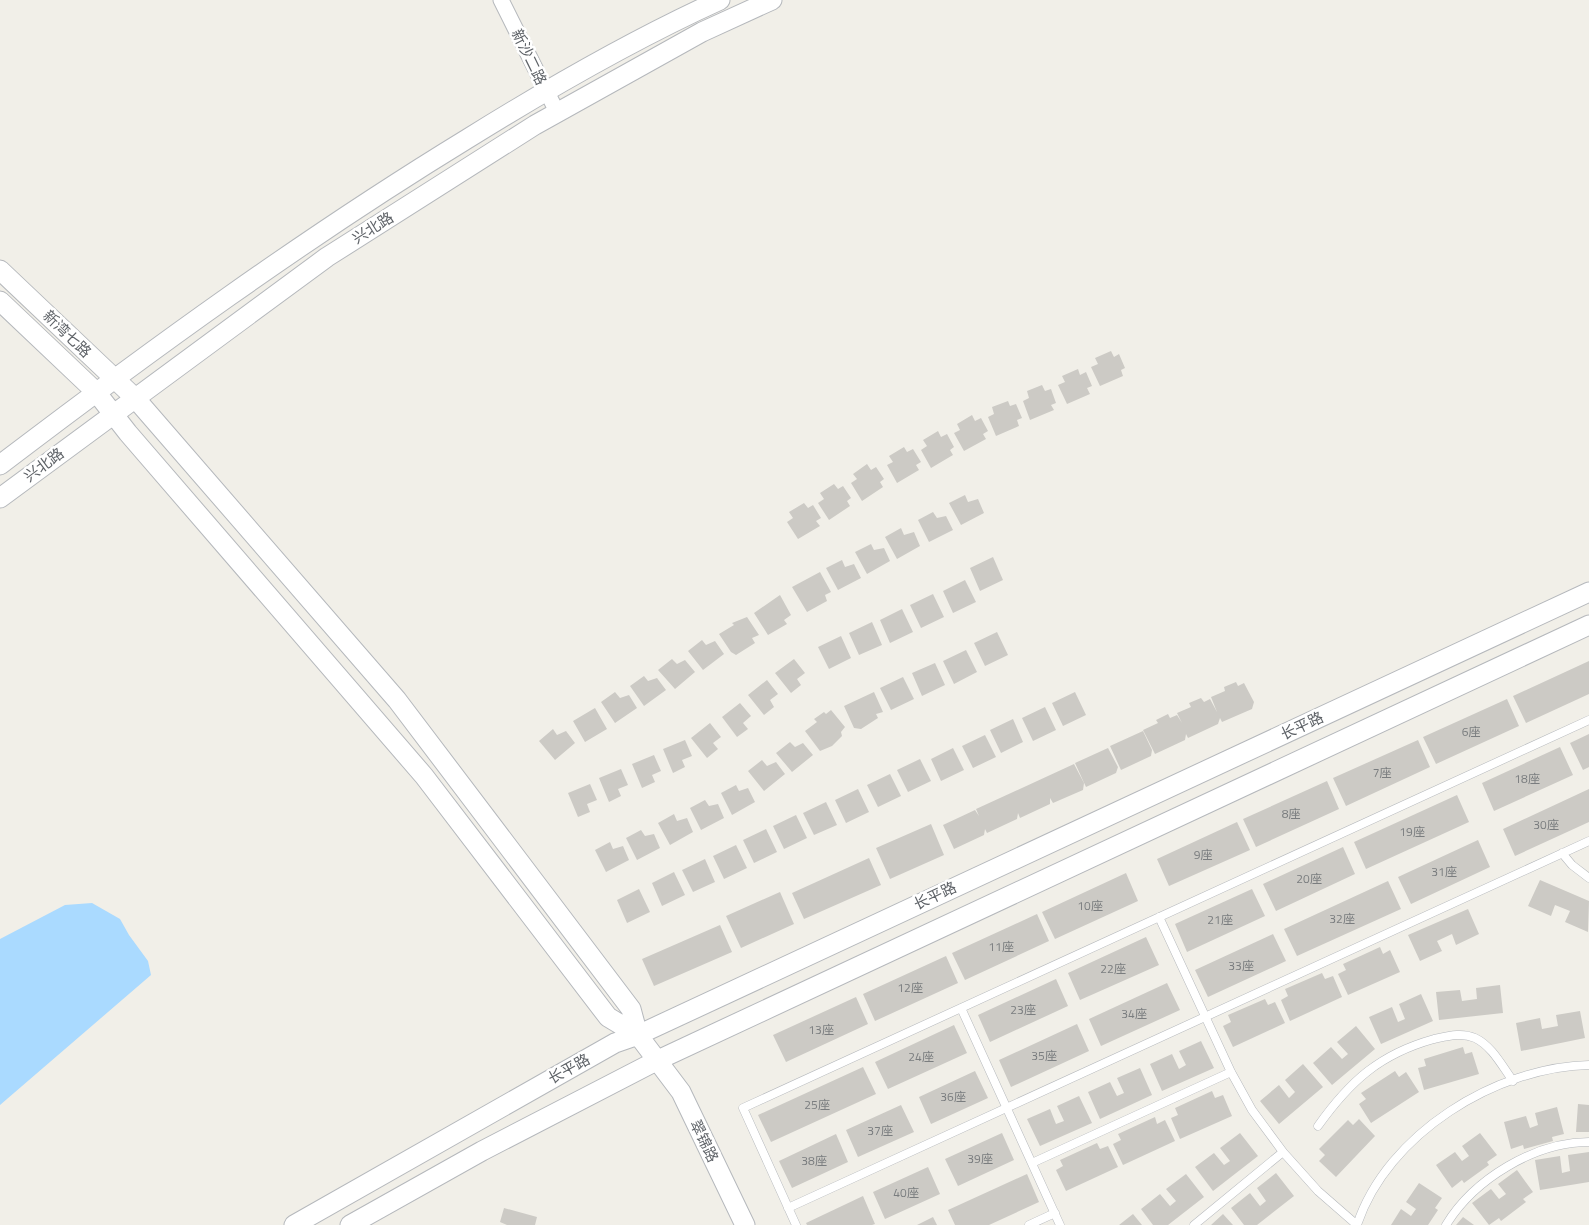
<svg xmlns="http://www.w3.org/2000/svg" width="1589" height="1225" viewBox="0 0 1589 1225" font-family="'Titillium Web','Noto Sans SC',sans-serif">
	<style>
		.water { fill: #aadaff }
		.building { fill: #cccac5 }
		.lines { fill: none; stroke-linecap: round; stroke-linejoin: round }
		.service-casing { stroke: #b5b8bc; stroke-width: 9 }
		.minor-casing { stroke: #b5b8bc; stroke-width: 17 }
		.tertiary-casing { stroke: #b5b8bc; stroke-width: 21 }
		.service { stroke: #fff; stroke-width: 8 }
		.minor { stroke: #fff; stroke-width: 15 }
		.tertiary { stroke: #fff; stroke-width: 19 }
		.labels { text-anchor: middle; stroke-width: 5; stroke-linejoin: round; paint-order: stroke }
		.number-label { font-size: 12px; fill: #7a7d7f }
		.street-label { font-size: 15px; fill: #5f6368; stroke: #fff }
	</style>
	<rect width="100%" height="100%" fill="#f1efe8"/>
	<path class="water" d="M92,903L120,919L129,935L148,961L151,975L0,1105V939L65,905Z"/>
	<path class="building" d="M1111,351L1114,357L1119,354L1125,368L1121,370L1123,376L1100,386L1091,367L1098,364L1095,358Z
		M1078,369L1080,375L1086,372L1092,386L1087,388L1090,394L1067,404L1058,385L1065,382L1062,376Z
		M1042,385L1045,391L1051,389L1056,403L1051,405L1054,410L1030,420L1023,401L1029,398L1027,391Z
		M1008,401L1010,406L1016,404L1022,418L1017,420L1019,426L996,436L988,417L994,414L992,407Z
		M972,415L975,421L981,418L988,431L983,434L986,439L964,451L954,433L960,430L957,424Z
		M938,431L941,437L947,434L954,447L950,450L953,455L931,468L921,450L927,446L923,440Z
		M904,447L907,452L913,449L921,462L916,465L919,470L897,483L887,465L893,462L889,456Z
		M867,464L871,470L876,467L884,479L880,482L883,487L862,501L851,483L857,479L853,474Z
		M834,484L838,489L843,486L851,498L847,501L850,506L829,520L818,503L824,499L820,493Z
		M965,495L968,502L978,499L984,513L961,525L949,503Z
		M804,503L808,508L813,505L821,518L816,521L820,526L798,539L787,522L793,518L789,512Z
		M933,512L937,518L946,516L953,530L929,542L918,520Z
		M901,528L904,535L914,532L920,546L897,559L885,537Z
		M871,544L874,550L884,548L890,561L867,574L855,552Z
		M993,557L1003,580L980,591L970,568Z
		M842,560L845,567L854,564L861,578L838,590L826,568Z
		M820,572L831,592L825,595L827,601L807,612L792,587Z
		M965,580L976,602L953,613L943,591Z
		M933,594L944,617L921,628L910,605Z
		M780,595L791,615L784,620L787,624L768,635L754,613Z
		M902,609L913,632L890,643L880,620Z
		M747,617L759,635L752,638L755,643L736,655L731,652L719,634L734,625L732,623Z
		M872,622L882,645L859,655L849,633Z
		M997,632L1008,655L985,666L974,643Z
		M841,636L851,658L829,669L818,647Z
		M702,640L706,645L715,641L724,654L703,670L688,651Z
		M966,650L977,672L954,684L943,661Z
		M672,659L677,664L685,660L695,672L675,689L658,670Z
		M794,659L805,673L797,679L801,685L791,693L775,673Z
		M1589,661V694L1526,723L1513,696Z
		M935,663L945,685L922,696L912,673Z
		M644,676L648,681L657,678L666,690L644,706L630,686Z
		M903,677L914,699L891,710L880,688Z
		M767,680L778,694L770,700L774,707L764,715L748,695Z
		M1236,682L1238,686L1244,683L1254,702L1252,709L1222,722L1220,718L1218,724L1188,738L1186,734L1185,740L1155,754L1143,730L1158,723L1156,720L1168,714L1170,718L1177,715L1182,723L1177,713L1191,707L1189,703L1201,698L1204,702L1210,699L1217,712L1211,697L1225,691L1224,687Z
		M615,692L620,698L629,695L637,708L615,723L601,702Z
		M874,692L883,712L876,714L878,718L861,729L854,728L844,706Z
		M1075,692L1086,715L1063,726L1052,703Z
		M1507,699L1519,726L1436,764L1423,737Z
		M740,703L751,716L743,723L748,729L737,737L722,717Z
		M1045,707L1056,730L1033,741L1022,718Z
		M595,708L607,729L585,742L573,721Z
		M831,710L845,727L841,732L842,736L832,746L820,751L805,731L817,722L814,719L824,712L826,714Z
		M1013,719L1023,742L1001,753L990,730Z
		M710,723L721,737L713,743L718,749L707,758L691,738Z
		M553,729L557,735L566,731L575,743L555,760L539,741Z
		M1143,731L1152,750L1151,756L1121,770L1110,746Z
		M1589,734V767L1583,770L1570,743Z
		M985,735L996,757L973,768L962,746Z
		M685,740L692,756L682,760L685,767L673,773L663,749Z
		M1418,740L1430,767L1346,806L1333,778Z
		M790,742L795,747L803,743L813,755L792,772L776,753Z
		M1560,747L1573,775L1494,811L1482,783Z
		M953,748L964,770L941,781L931,759Z
		M1108,748L1118,767L1116,773L1086,787L1075,763Z
		M654,755L661,771L652,775L655,782L642,788L632,764Z
		M920,759L931,781L908,792L897,770Z
		M762,760L767,766L776,762L785,774L764,791L748,771Z
		M1074,764L1084,783L1083,790L1053,803L1050,798V804L1020,818L1018,813L1017,819L987,833L985,829L984,835L954,849L943,825L975,810L979,816L976,809Z
		M621,769L628,785L618,789L621,796L609,802L599,778Z
		M890,774L901,796L878,807L867,785Z
		M1327,781L1339,809L1256,847L1243,819Z
		M590,784L597,800L587,804L590,812L578,817L568,793Z
		M736,785L739,791L748,788L755,802L732,815L721,793Z
		M858,789L869,812L846,823L835,800Z
		M1589,789V822L1515,856L1503,829Z
		M1457,795L1469,822L1366,869L1354,842Z
		M705,800L709,806L718,804L724,818L701,830L690,808Z
		M826,802L837,825L814,835L803,813Z
		M674,814L677,821L687,818L693,832L670,845L658,823Z
		M796,815L807,838L784,849L773,826Z
		M1237,822L1250,850L1169,886L1157,859Z
		M931,824L944,855L890,879L876,848Z
		M766,829L777,852L754,863L743,840Z
		M641,830L645,836L654,834L660,848L637,860L626,838Z
		M1478,840L1490,867L1411,904L1398,877Z
		M610,842L613,849L623,846L629,860L606,872L595,850Z
		M736,845L747,868L724,879L713,856Z
		M1343,847L1355,874L1276,911L1263,884Z
		M869,858L881,885L804,919L792,893Z
		M705,859L715,882L693,892L682,870Z
		M674,872L685,895L662,906L652,883Z
		M1126,873L1138,901L1055,939L1042,912Z
		M1540,880L1589,901L1588,932L1565,922L1570,911L1555,905L1551,916L1528,906Z
		M1388,881L1401,909L1297,956L1284,929Z
		M639,889L650,912L627,923L617,900Z
		M1252,889L1265,916L1187,952L1175,924Z
		M780,892L794,924L741,948L726,916Z
		M1468,909L1479,934L1456,945L1452,934L1437,941L1442,951L1420,961L1408,935Z
		M1037,914L1049,941L965,980L952,953Z
		M720,925L732,952L654,986L642,959Z
		M1273,934L1286,961L1208,997L1195,970Z
		M1146,937L1159,965L1080,1000L1068,973Z
		M1380,947L1383,954L1390,950L1400,972L1348,995L1338,974L1346,970L1343,964Z
		M946,956L958,983L875,1021L863,994Z
		M1322,973L1325,979L1333,976L1342,997L1290,1021L1281,1000L1288,996L1285,989Z
		M1056,979L1068,1006L990,1042L978,1015Z
		M1167,983L1180,1010L1101,1046L1089,1019Z
		M1500,985L1503,1013L1439,1020L1436,992L1460,990L1462,1001L1477,999L1476,988Z
		M1421,994L1433,1021L1381,1044L1369,1017L1392,1007L1398,1022L1405,1019L1399,1004Z
		M856,997L868,1024L786,1062L773,1035Z
		M1265,999L1268,1005L1275,1002L1285,1023L1233,1047L1223,1026L1231,1022L1228,1015Z
		M1580,1011L1585,1038L1521,1051L1516,1023L1540,1018L1542,1029L1558,1026L1556,1015Z
		M1077,1024L1089,1051L1011,1087L999,1060Z
		M954,1025L967,1053L888,1089L875,1062Z
		M1356,1026L1375,1049L1332,1085L1313,1063L1331,1047L1342,1059L1348,1054L1337,1042Z
		M1201,1041L1214,1068L1162,1091L1150,1064L1172,1054L1179,1069L1186,1065L1179,1051Z
		M1463,1047L1465,1054L1472,1052L1479,1074L1424,1090L1418,1068L1426,1066L1424,1059Z
		M1303,1064L1323,1087L1279,1124L1260,1101L1279,1085L1289,1098L1295,1092L1285,1080Z
		M863,1067L876,1094L771,1142L758,1115Z
		M1140,1068L1152,1095L1100,1119L1088,1092L1110,1082L1117,1096L1124,1093L1117,1078Z
		M975,1071L988,1098L931,1124L919,1097Z
		M1395,1071L1399,1077L1406,1072L1419,1092L1371,1123L1359,1104L1366,1099L1361,1093Z
		M1212,1091L1215,1098L1223,1095L1232,1116L1180,1139L1171,1118L1178,1115L1175,1108Z
		M1079,1096L1092,1123L1040,1146L1027,1119L1050,1109L1056,1124L1064,1121L1057,1106Z
		M1578,1104L1589,1105V1132H1576Z
		M901,1105L914,1132L858,1157L846,1130Z
		M1557,1107L1564,1134L1552,1137L1553,1141L1524,1149L1523,1145L1511,1149L1504,1122L1526,1116L1530,1128L1538,1125L1535,1113Z
		M1155,1117L1157,1124L1165,1120L1175,1141L1123,1165L1113,1144L1121,1140L1118,1134Z
		M1359,1119L1375,1136L1336,1177L1319,1161L1325,1155L1319,1149L1348,1120L1353,1125Z
		M1002,1133L1014,1160L958,1186L945,1159Z
		M1240,1133L1258,1156L1213,1191L1195,1167L1214,1153L1224,1165L1230,1161L1220,1148Z
		M1480,1133L1497,1155L1487,1162L1489,1165L1464,1183L1462,1180L1452,1188L1436,1165L1455,1152L1462,1161L1469,1156L1462,1146Z
		M836,1134L848,1162L792,1188L779,1161Z
		M1097,1143L1100,1149L1108,1146L1118,1167L1066,1191L1056,1170L1063,1166L1060,1160Z
		M1589,1152V1182L1540,1190L1535,1160L1560,1156L1562,1173L1570,1171L1568,1155Z
		M928,1167L940,1194L885,1219L873,1192Z
		M1517,1170L1533,1192L1523,1199L1526,1202L1501,1221L1499,1218L1489,1225L1472,1203L1491,1189L1499,1199L1506,1194L1498,1184Z
		M1276,1173L1294,1196L1257,1225H1244L1231,1208L1250,1193L1260,1206L1266,1201L1257,1188Z
		M1027,1174L1039,1202L989,1225H955L948,1210Z
		M1186,1174L1204,1197L1168,1225H1153L1141,1209L1160,1194L1170,1206L1176,1201L1166,1189Z
		M1419,1183L1442,1198L1435,1208L1438,1210L1428,1225H1391L1401,1209L1411,1216L1416,1209L1406,1202Z
		M863,1196L875,1224L872,1225H807L806,1223Z
		M504,1208L537,1217L535,1225H507L500,1222Z
		M1133,1214L1142,1225H1119Z
		M1223,1214L1233,1225H1211Z
		M933,1217L937,1225H917Z
		M1463,1217L1474,1225H1456Z"/>
	<g class="lines">
		<g class="service-casing">
			<path id="service" d="M1562,853L1572,865L1589,878
				M1159,917L1231,1072L1252,1110L1283,1152L1318,1191L1357,1225
				M961,1008L1060,1225
				M1318,1126C1350,1081 1380,1054 1434,1039C1448,1036 1462,1032 1475,1038C1492,1046 1502,1066 1513,1081
				M1032,1163L1231,1072
				M788,1208L1589,841
				M796,1225L743,1108L1589,720
				M1029,1225L1055,1213
				M1194,1225L1283,1152
				M1357,1225C1387,1134 1496,1067 1589,1065
				M1446,1225C1474,1179 1535,1142 1589,1142"/>
		</g>
		<g class="minor-casing">
			<path id="minor" d="M501,0L558,114"/>
		</g>
		<g class="tertiary-casing">
			<path id="tertiary" d="M0,270L135,398L397,700L631,1009L638,1035
				M0,301L96,392L128,433L424,776L608,1017L638,1035L681,1092L745,1225
				M0,465C151,350 305,238 467,139C549,88 632,40 720,0
				M0,498L327,257L535,125L702,32L772,0
				M294,1225L615,1043L638,1035L1589,592
				M350,1225L482,1151L658,1060L1589,625"/>
		</g>
		<use href="#service" class="service"/>
		<use href="#minor" class="minor"/>
		<use href="#tertiary" class="tertiary"/>
	</g>
	<g class="labels">
		<g class="number-label">
			<text x="1471" y="736">6座</text>
			<text x="1382" y="777">7座</text>
			<text x="1527" y="783">18座</text>
			<text x="1291" y="818">8座</text>
			<text x="1546" y="829">30座</text>
			<text x="1412" y="836">19座</text>
			<text x="1203" y="859">9座</text>
			<text x="1444" y="876">31座</text>
			<text x="1309" y="883">20座</text>
			<text x="1090" y="910">10座</text>
			<text x="1342" y="923">32座</text>
			<text x="1220" y="924">21座</text>
			<text x="1001" y="951">11座</text>
			<text x="1241" y="970">33座</text>
			<text x="1113" y="973">22座</text>
			<text x="910" y="992">12座</text>
			<text x="1023" y="1014">23座</text>
			<text x="1134" y="1018">34座</text>
			<text x="821" y="1034">13座</text>
			<text x="1044" y="1060">35座</text>
			<text x="921" y="1061">24座</text>
			<text x="953" y="1101">36座</text>
			<text x="817" y="1109">25座</text>
			<text x="880" y="1135">37座</text>
			<text x="980" y="1163">39座</text>
			<text x="814" y="1165">38座</text>
			<text x="906" y="1197">40座</text>
		</g>
		<g class="street-label">
			<text transform="translate(529 57) rotate(64)" y="5">新沙二路</text>
			<text transform="translate(373 228) rotate(-32)" y="5">兴北路</text>
			<text transform="translate(67 334) rotate(44)" y="5">新湾七路</text>
			<text transform="translate(44 465) rotate(-37)" y="5">兴北路</text>
			<text transform="translate(1302 726) rotate(-25)" y="5">长平路</text>
			<text transform="translate(935 896) rotate(-25)" y="5">长平路</text>
			<text transform="translate(569 1069) rotate(-29)" y="5">长平路</text>
			<text transform="translate(704 1141) rotate(64)" y="5">翠锦路</text>
		</g>
	</g>
</svg>
